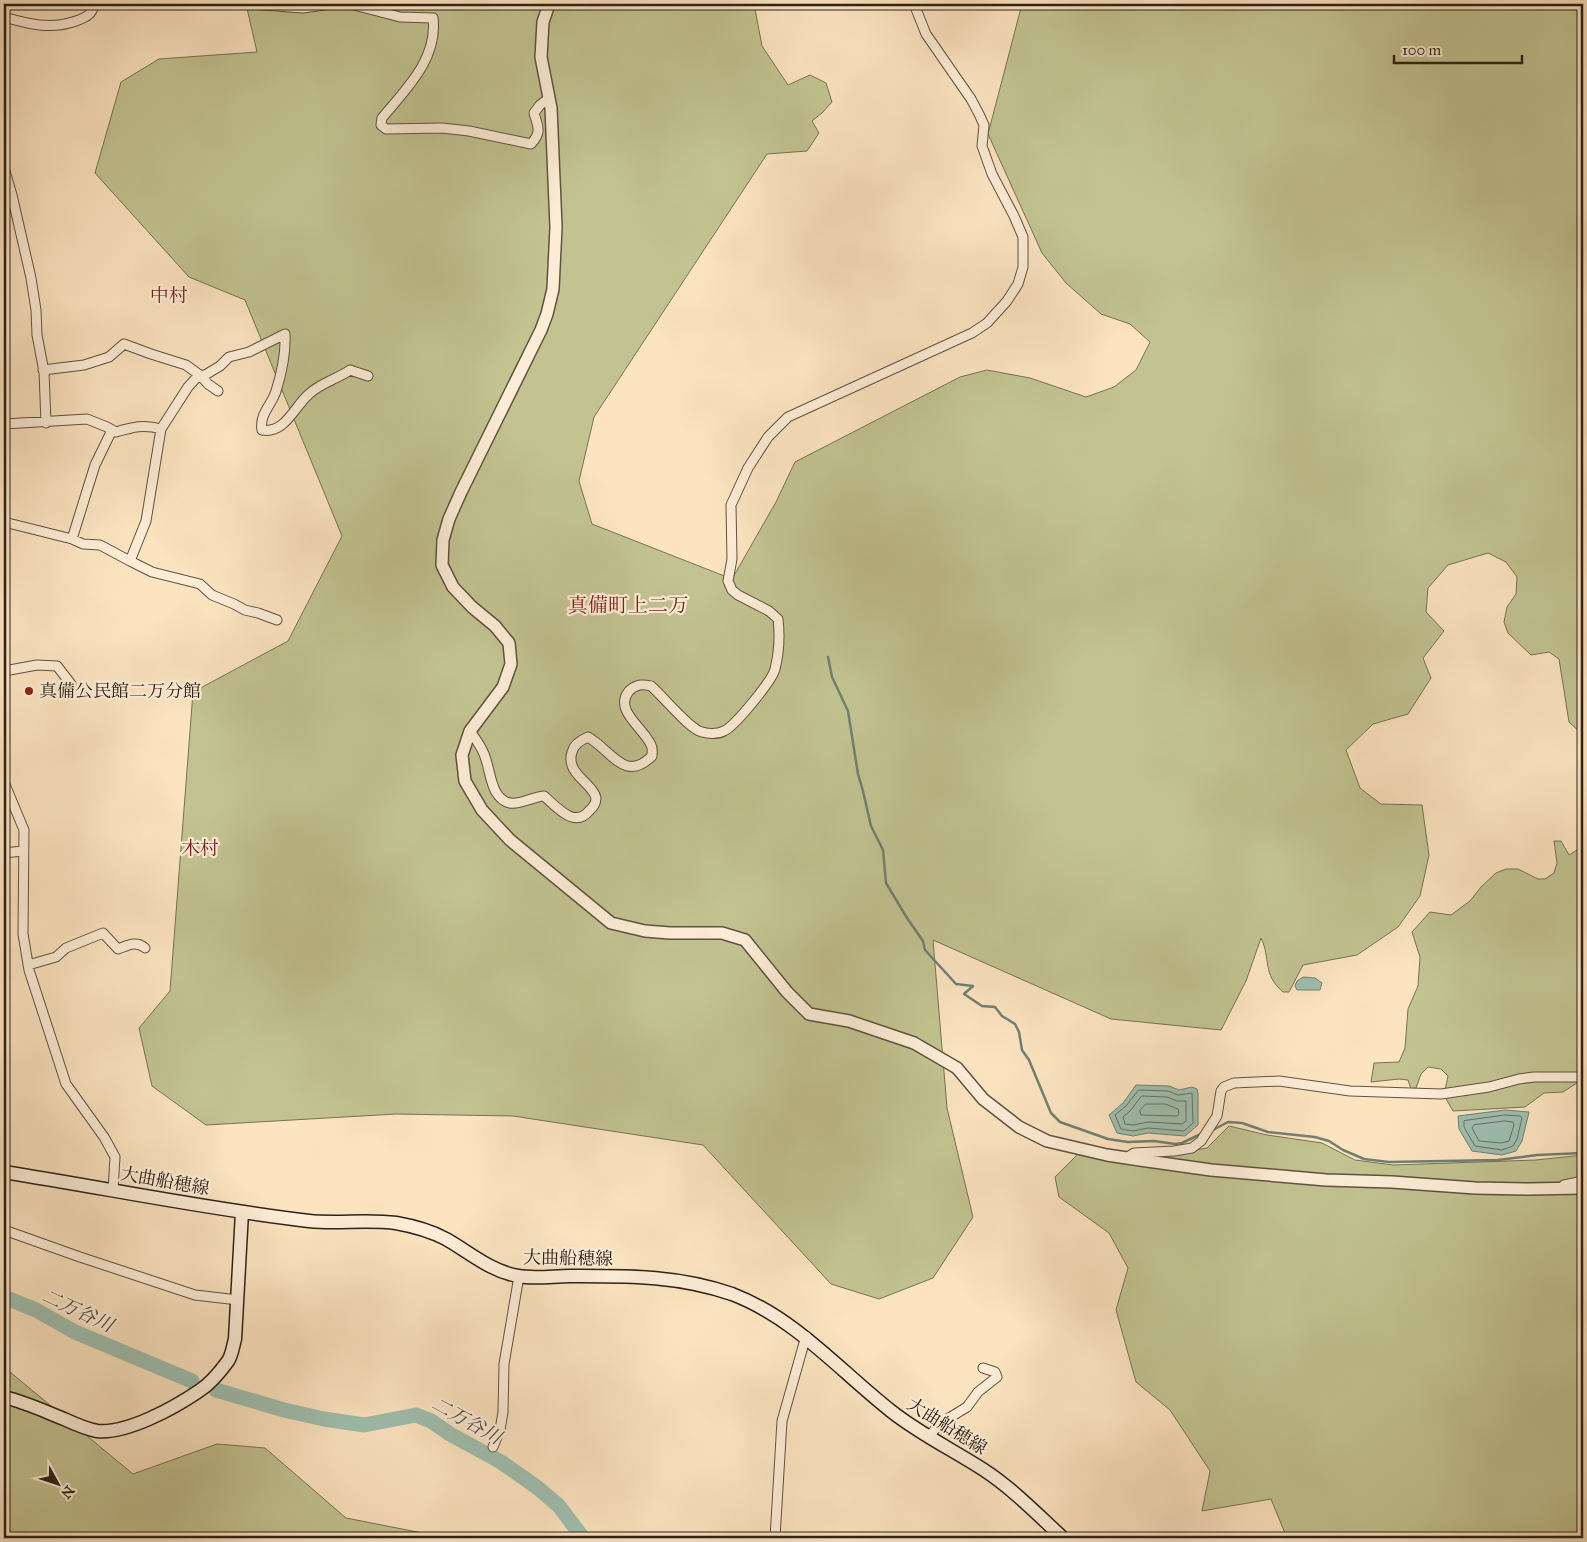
<svg xmlns="http://www.w3.org/2000/svg" width="1587" height="1542" viewBox="0 0 1587 1542" font-family="'IM FELL Great Primer','Noto Serif JP',serif">
	<style>
		.green { fill: #c2c391; stroke: #777254 }
		.water { fill: #9fbfb0; stroke: #718073 }
		.lines { fill: none; stroke-linecap: round; stroke-linejoin: round }
		.shore { stroke: #667064; stroke-width: 1 }
		.stream { stroke: #718073; stroke-width: 2.5 }
		.river { stroke: #9fbfb0; stroke-width: 15 }
		.minor-casing { stroke: #605242; stroke-width: 11 }
		.tertiary-casing { stroke: #605242; stroke-width: 14 }
		.secondary-casing { stroke: #2c2217; stroke-width: 15 }
		.minor { stroke: #fdedd7; stroke-width: 9 }
		.tertiary { stroke: #fdedd7; stroke-width: 11 }
		.secondary { stroke: #fdedd7; stroke-width: 12 }
		.poi-dot { fill: #8f2418; stroke: #fdedd7; stroke-width: 2 }
		.labels { text-anchor: middle; stroke-width: 4.5; stroke-linejoin: round; paint-order: stroke }
		.poi-label { font-size: 18px; fill: #2c2217; stroke: #fdedd7; text-anchor: start }
		.street-label { font-size: 18px; fill: #2c2217; stroke: #fdedd7 }
		.neighbourhood-label { font-size: 19px; fill: #7a1f14; stroke: #fdedd7 }
		.water-label { font-size: 19px; font-style: italic; fill: #4e5145; stroke: #fdedd7 }
		.quarter-label { font-size: 20px; fill: #7a1f14; stroke: #fdedd7 }
	</style>
	<rect width="100%" height="100%" fill="#fce4c1"/>
	<filter id="stains"><feTurbulence type="fractalNoise" baseFrequency=".004" numOctaves="4"/><feColorMatrix values="0 0 0 0 .2 0 0 0 0 .09 0 0 0 0 .02 0 0 0 .5 -.17"/></filter>
	<radialGradient id="worn" r=".72"><stop offset=".6" stop-color="#630" stop-opacity="0"/><stop offset="1" stop-color="#630" stop-opacity=".3"/></radialGradient>
	<path class="green" d="M246,4H754L762,46L788,85L810,75L826,83L832,102L822,113L812,121L819,133L807,151L767,154L594,417L579,481L592,524L732,579L776,502L795,462L960,377L987,370L1030,378L1086,397L1114,387L1136,370L1150,342L1130,324L1101,314L1066,283L1042,253L988,134L1022,4H1583V735L1569,722L1559,659L1549,652L1531,655L1508,633L1504,622L1507,607L1516,594L1517,577L1506,562L1488,553L1448,565L1428,588L1426,612L1444,631L1423,658L1431,678L1408,714L1373,724L1346,750L1360,788L1381,804L1422,805L1429,855L1420,896L1398,927L1357,955L1303,965L1289,992H1283C1262,974 1271,959 1261,938L1246,981L1221,1030L1111,1019L933,940L947,1108L973,1217L933,1278L879,1299L831,1284L703,1145L513,1116L396,1114L206,1125L152,1086L139,1028L170,991L193,692L288,641L342,536L245,300L189,277L95,173L121,82L159,59L257,52Z
		M1554,841H1561L1569,855L1577,850L1583,841V1079L1563,1092L1544,1093L1525,1107L1453,1111L1444,1095L1448,1076L1441,1069L1428,1067L1421,1074L1416,1088L1411,1089L1408,1080L1399,1079L1371,1082L1374,1063L1399,1062L1405,1048L1408,1009L1418,986L1420,957L1412,932L1430,912L1451,915L1470,901L1481,887L1496,873L1506,869H1518L1538,879H1545L1554,873L1557,863Z
		M1229,1126L1267,1135L1322,1143L1355,1160L1393,1165L1536,1160L1583,1155V1538H1287L1271,1499L1202,1511L1210,1471L1170,1410L1136,1382L1116,1310L1128,1268L1109,1233L1059,1197L1055,1177L1079,1153L1145,1159L1207,1148Z
		M4,1367L133,1474L217,1444L265,1448L346,1518L448,1538H145L131,1534L46,1533V1538H4Z"/>
	<path class="water" d="M1303,977L1315,978L1322,983L1320,990H1297L1295,986L1297,981Z
		M1136,1085L1169,1086L1179,1090L1192,1087L1197,1089L1198,1094V1125L1185,1136L1148,1133L1133,1136L1117,1133L1109,1115L1123,1103Z
		M1505,1110L1529,1112L1522,1141L1516,1151L1502,1155L1472,1151L1459,1129L1458,1116Z"/>
	<g class="lines">
		<path class="shore" d="M1139,1090L1168,1091L1178,1095L1192,1093L1193,1123L1184,1131L1148,1128L1133,1131L1121,1129L1115,1115L1126,1106Z
			M1142,1096L1167,1097L1177,1101H1186V1121L1182,1124L1149,1122L1133,1125L1125,1124L1123,1117L1130,1111Z
			M1146,1104H1165L1178,1109L1179,1114L1177,1116L1141,1115L1140,1111Z
			M1505,1115L1520,1116L1522,1118L1517,1139L1513,1146L1502,1150L1475,1146L1464,1127V1121Z
			M1505,1121L1513,1122L1514,1125L1509,1141L1501,1143L1479,1141L1472,1128L1474,1125Z"/>
		<path class="stream" d="M828,657L832,677L848,711L858,774L863,791L871,826L883,850L886,883L907,918L923,941L925,950L956,984L973,986L964,994L982,1006L995,1007L1002,1016L1015,1024L1019,1032L1022,1050L1029,1060L1051,1113L1060,1122L1108,1139L1128,1142L1154,1141L1175,1144L1182,1143L1203,1133
			M1211,1131L1228,1122L1242,1123L1268,1132L1315,1137L1329,1141L1343,1150L1364,1159L1389,1162L1498,1160L1537,1155L1583,1153"/>
		<path class="river" d="M4,1297L36,1310L75,1332L192,1381
			M216,1390L284,1410L324,1419L364,1425L416,1415L431,1421L450,1434L501,1462L538,1488L559,1506L583,1538"/>
		<g class="minor-casing">
			<path id="minor" d="M250,4L303,8L331,4
				M350,4L400,17L433,18C438,59 406,89 382,118L381,125L386,129L442,128L469,131L531,144C542,132 538,127 534,113L540,105L548,99
				M4,17C28,24 51,30 76,21C87,17 91,15 95,4
				M4,168L12,195L31,278L36,310L37,335L44,372L46,423
				M43,370L84,365L109,357L124,344L151,354L186,365L201,376L208,384L218,391
				M4,424L87,419L107,427L116,432C133,427 144,424 161,429L146,521L130,561L100,545L83,544L72,539L4,522
				M161,429L188,387L198,376L205,375L220,366L229,357L249,352L285,334C286,354 282,372 276,391C272,405 259,414 262,430C285,434 294,407 309,394C321,383 337,379 350,370L368,376
				M72,539L95,465L112,430
				M130,561L152,572L200,584L212,595L234,604L245,610L258,613L277,620
				M4,671L37,665L57,666L71,684
				M470,731C475,738 481,746 484,754C491,770 490,799 510,803C520,805 532,797 544,796C556,806 574,829 589,811C593,807 596,804 596,798C593,783 565,774 572,752C574,744 581,740 588,737C612,751 625,783 652,756C652,752 653,748 651,745C644,728 613,710 629,691C636,684 642,684 651,686C663,696 690,730 702,732C709,734 718,734 724,731C735,726 772,681 775,669C779,653 780,636 778,619L769,611L738,595L732,590L728,581L732,559L731,505L748,468L768,437L788,417L972,333L987,323L1007,301L1018,284L1023,267V237L1014,216L992,174L982,146L984,125L979,114L971,99L926,34L914,4
				M4,782L24,830L23,934L29,970L66,1084L104,1137L115,1157L113,1190
				M4,853L23,851
				M28,965L56,957L66,948L103,933L118,949C127,946 136,940 145,948
				M1126,1158L1134,1153L1174,1151L1192,1148L1201,1141L1217,1116L1221,1091L1224,1087L1234,1083L1279,1081L1350,1091L1441,1094L1489,1087L1519,1079L1534,1077H1583
				M1564,1185L1583,1181
				M4,1230L80,1257L195,1295L238,1300
				M928,1437L941,1423L967,1407L978,1392L997,1377L995,1372L983,1368
				M493,1447L500,1430L503,1412L504,1364L519,1276
				M775,1538L782,1421L806,1336"/>
		</g>
		<g class="tertiary-casing">
			<path id="tertiary" d="M549,4L543,22L541,57L551,108L556,227L553,289L547,314L541,330L461,492L449,519L443,540L442,565L453,587L472,607L495,626L509,643L511,664L503,687L470,731L462,755L465,781L482,810L510,840L611,923L645,931L670,933H722L745,940L787,992L809,1014L849,1021L914,1043L957,1068L983,1099L1019,1127L1047,1141L1107,1155L1140,1160L1211,1170L1326,1180L1392,1182L1475,1188L1529,1189L1583,1188"/>
		</g>
		<g class="secondary-casing">
			<path id="secondary" d="M4,1172C105,1188 207,1209 309,1221C338,1224 367,1219 396,1223C413,1226 431,1231 446,1239C469,1252 490,1271 518,1276C534,1279 554,1276 570,1276C627,1276 677,1275 732,1294C795,1318 839,1370 891,1411C920,1434 953,1450 984,1470C1013,1489 1038,1515 1063,1538
				M4,1397C25,1402 44,1411 64,1419C75,1424 86,1429 97,1431C127,1434 174,1408 199,1391C210,1384 220,1372 228,1361C232,1355 233,1346 235,1339L242,1212"/>
		</g>
		<use href="#minor" class="minor"/>
		<use href="#tertiary" class="tertiary"/>
		<use href="#secondary" class="secondary"/>
	</g>
	<circle class="poi-dot" cx="29" cy="691" r="5"/>
	<g class="labels">
		<g class="poi-label">
			<text x="39" y="697">真備公民館二万分館</text>
		</g>
		<g class="street-label">
			<text transform="translate(165 1181) rotate(10)" y="6">大曲船穂線</text>
			<text transform="translate(568 1258) rotate(1)" y="6">大曲船穂線</text>
			<text transform="translate(947 1426) rotate(32)" y="6">大曲船穂線</text>
		</g>
		<g class="neighbourhood-label">
			<text x="169" y="302">中村</text>
			<text x="200" y="855">木村</text>
		</g>
		<g class="water-label">
			<text transform="translate(78 1310) rotate(25)" y="7">二万谷川</text>
			<text transform="translate(467 1420) rotate(29)" y="7">二万谷川</text>
		</g>
		<g class="quarter-label">
			<text x="628" y="612">真備町上二万</text>
		</g>
	</g>
	<rect width="1587" height="1542" fill="none" stroke="#fce4c1" stroke-width="20"/>
	<rect x="5" y="5" width="1577" height="1532" fill="none" stroke="#2c2217" stroke-width="2.5"/>
	<rect x="10" y="10" width="1567" height="1522" fill="none" stroke="#2c2217"/>
	<g transform="translate(58 1484) rotate(130)" stroke="#fdedd7" stroke-width="4" paint-order="stroke">
	<path d="M0-4L9 19L0 12L-9 19Z" fill="#2c2217"/>
	<text y="-8" font-size="14" font-weight="bold" text-anchor="middle" fill="#2c2217">N</text>
	</g>
	<path d="M1394 55v8h128v-8" fill="none" stroke="#2c2217" stroke-width="2.5"/>
	<text x="1402" y="55" font-size="15" fill="#2c2217" stroke="#fdedd7" stroke-width="4" paint-order="stroke">100 m</text>
	<rect width="100%" height="100%" filter="url(#stains)"/>
	<rect width="100%" height="100%" fill="url(#worn)"/>
</svg>
